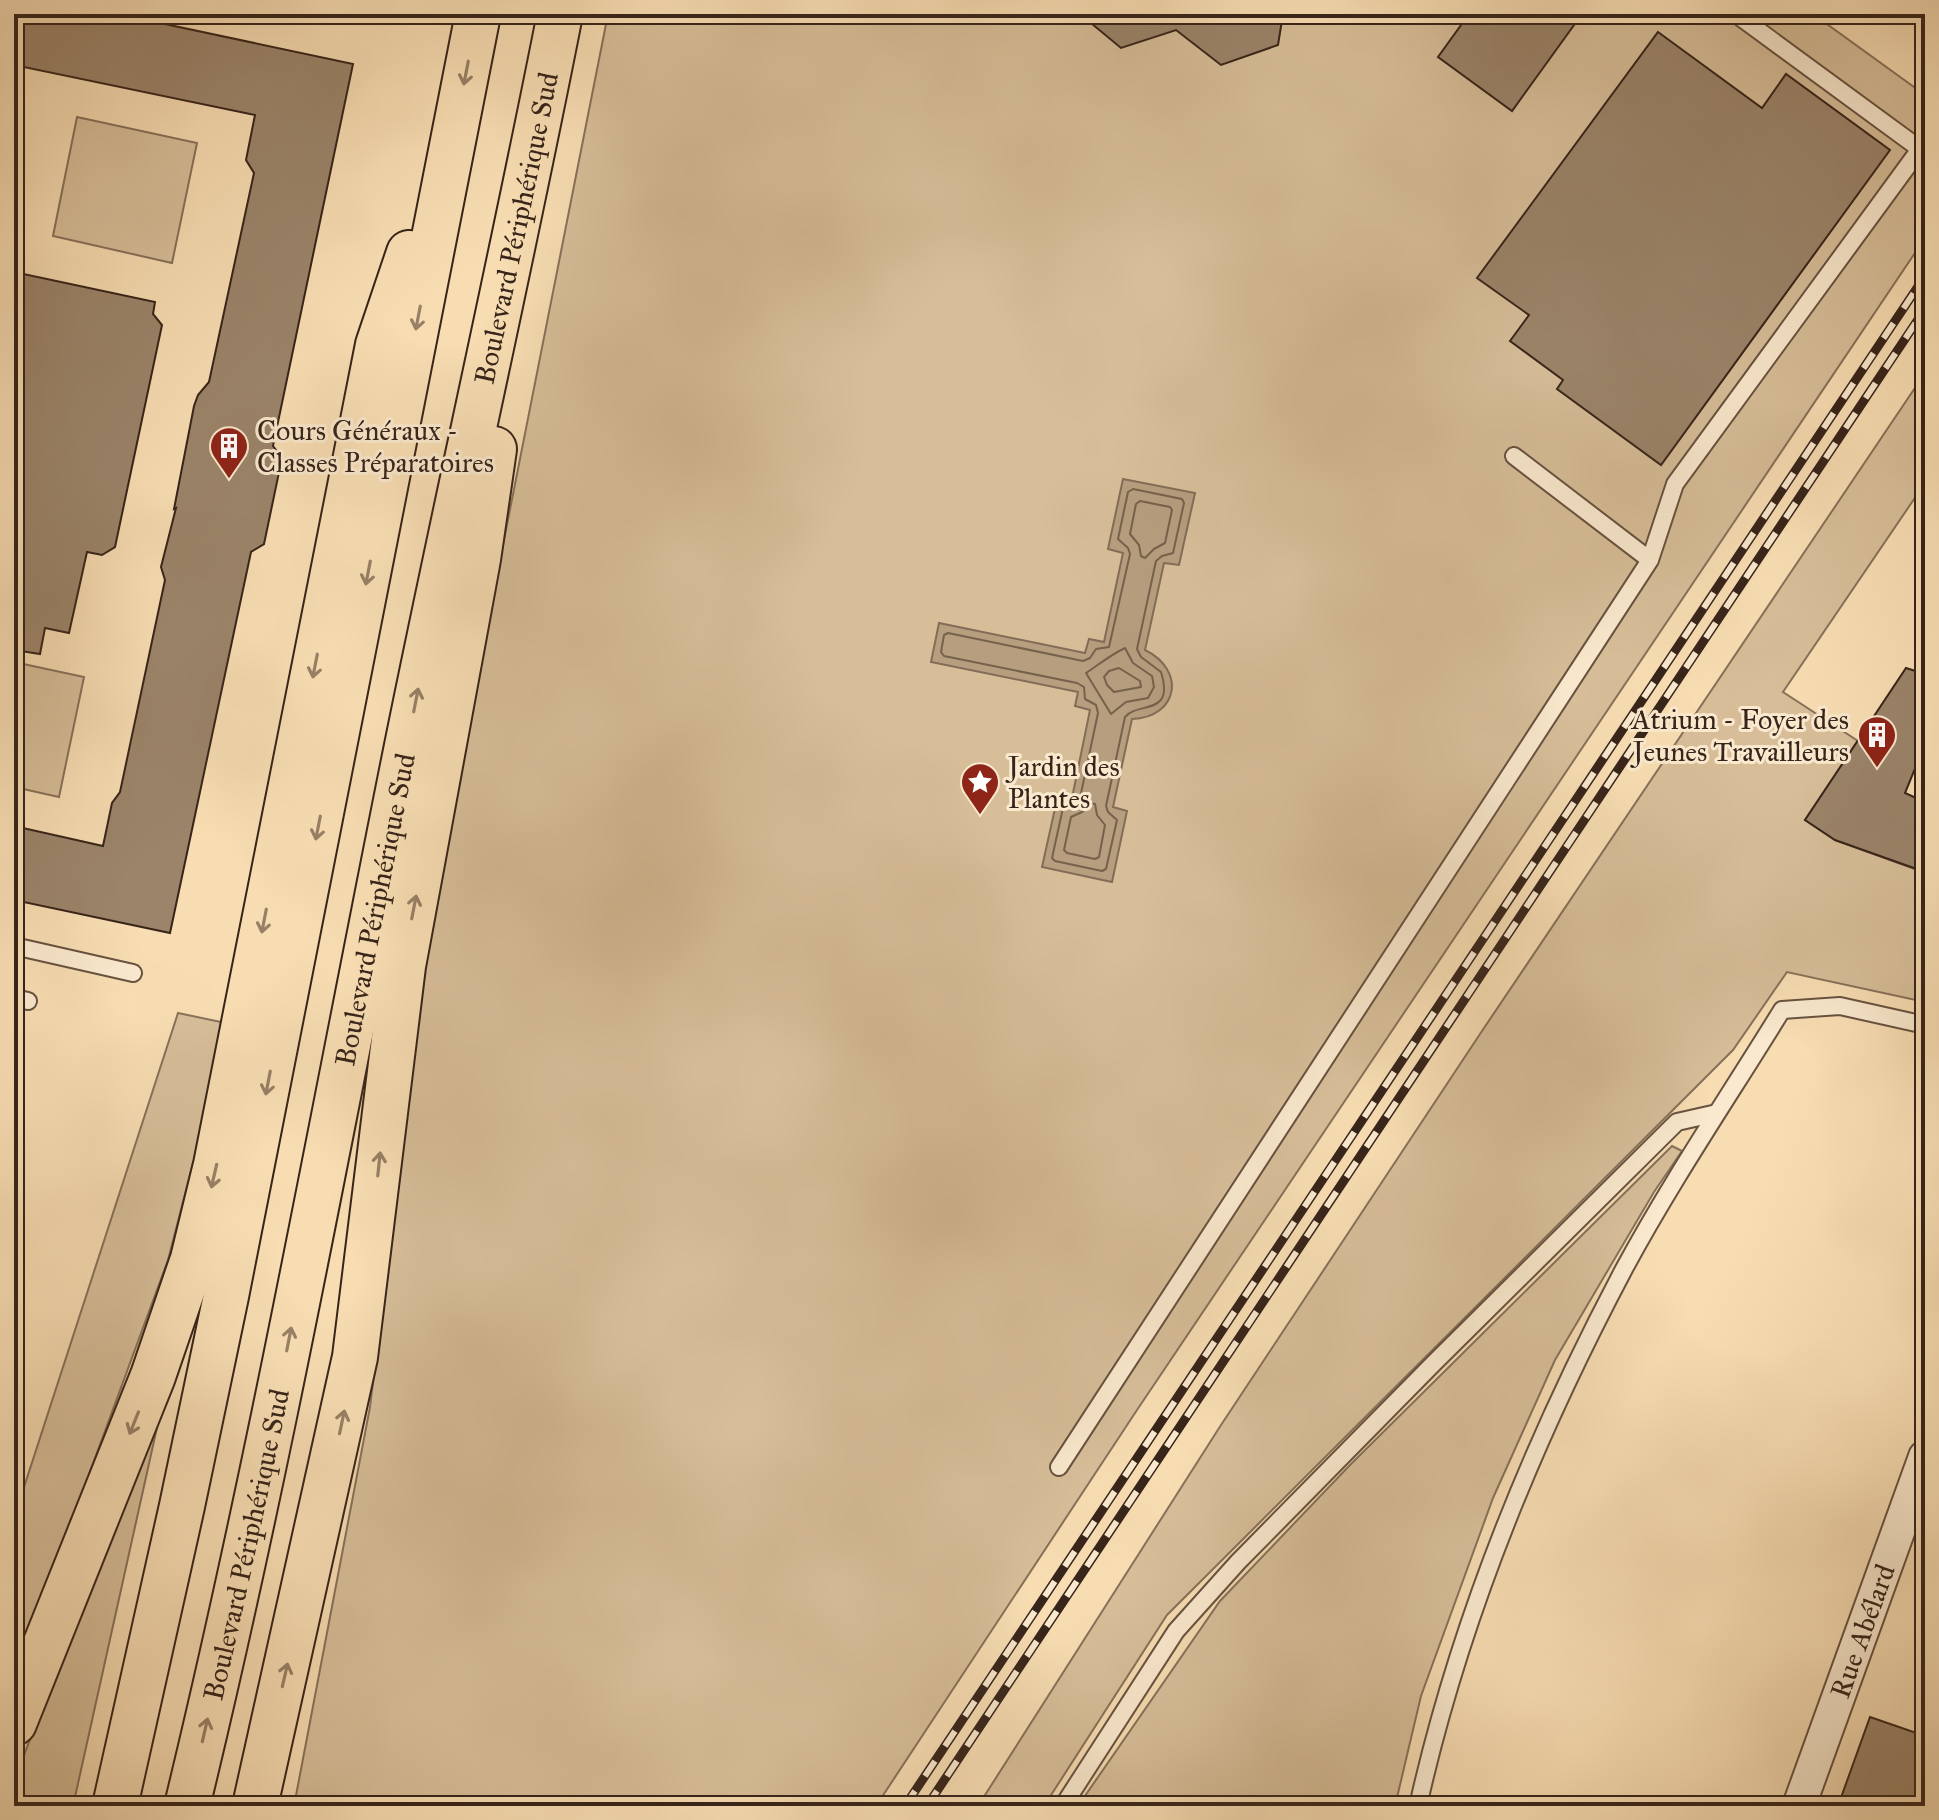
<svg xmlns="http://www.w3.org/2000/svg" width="1939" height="1820" viewBox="0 0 1939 1820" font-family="'IM FELL Great Primer',serif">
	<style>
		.green { fill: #d7be99; stroke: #87715a; stroke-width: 2 }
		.water { fill: #b69e7f; stroke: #836d57; stroke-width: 2 }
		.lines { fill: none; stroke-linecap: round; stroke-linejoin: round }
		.shore { stroke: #76614c; stroke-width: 2 }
		.building { fill: #9b846a; stroke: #37241a; stroke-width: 2 }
		.lane-casing { stroke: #675240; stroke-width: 20 }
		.street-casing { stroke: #675240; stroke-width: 36 }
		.highway-casing { stroke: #37241a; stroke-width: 48 }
		.lane { stroke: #fae9ce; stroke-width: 16 }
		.street { stroke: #fae9ce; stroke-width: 32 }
		.highway { stroke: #f8ddb3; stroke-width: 44 }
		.rail-casing { stroke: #37241a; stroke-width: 9 }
		.rail { stroke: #fae9ce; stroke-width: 6; stroke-dasharray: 18; stroke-linecap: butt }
		.oneway { stroke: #988066 }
		.labels { text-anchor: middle; stroke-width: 6; stroke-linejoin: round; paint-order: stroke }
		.street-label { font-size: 28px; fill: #37241a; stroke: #fae9ce }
		.poi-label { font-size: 28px; fill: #37241a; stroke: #fae9ce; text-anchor: start }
	</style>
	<rect width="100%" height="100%" fill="#f8ddb3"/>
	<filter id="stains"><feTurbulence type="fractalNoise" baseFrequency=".0025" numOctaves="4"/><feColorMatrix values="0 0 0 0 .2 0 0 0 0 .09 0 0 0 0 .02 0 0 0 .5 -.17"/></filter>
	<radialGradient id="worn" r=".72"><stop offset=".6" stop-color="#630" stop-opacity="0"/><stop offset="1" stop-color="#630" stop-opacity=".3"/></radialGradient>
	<path class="green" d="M608,14H1813L1925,95V238L1137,1410L876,1806H294L370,1407L428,924Z
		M77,117L197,143L172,263L53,236Z
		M1925,373V483L1783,692L1858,741L1805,820L1835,840L1923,872L1916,886L1925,890V1002L1787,972L1733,1050L1167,1615L1044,1806H978L1221,1425L1484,1028Z
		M14,662L84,677L59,797L14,787Z
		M178,1013L221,1022L209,1101L168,1260L84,1488L14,1663V1518Z
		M1672,1146L1682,1151L1654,1192L1555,1360L1493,1498L1421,1696L1395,1806H1078L1220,1601L1350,1465Z
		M172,1360L73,1806H14V1782Z"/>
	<path class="water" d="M1123,479L1195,493L1179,565L1164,563L1145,650C1186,670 1179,717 1132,719L1113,807L1127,811L1112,882L1042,867L1058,795L1072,798L1090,710L1075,706L1078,692L931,662L939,623L1085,653L1089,639L1104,642L1123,553L1108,549Z"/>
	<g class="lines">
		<path class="shore" d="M1133,489L1182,499L1184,503L1173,553L1162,556L1156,561L1137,649L1141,657L1161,672C1175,717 1138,701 1125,717L1106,806L1108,812L1117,820L1106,869L1102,871L1055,861L1052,858L1063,808L1075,804L1080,798L1098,713L1096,705L1085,699L1084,687L1077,683L944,656L941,652L944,635L948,633L1083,661L1090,658L1096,649L1109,647L1130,554L1128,548L1118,539L1128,492Z
			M1140,501L1170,507L1172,510L1165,543L1154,549L1145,558L1141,556L1139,545L1130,534L1136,504Z
			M1125,648L1133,663L1152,676L1154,687L1148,698L1126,702L1111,714L1086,673C1098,665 1112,654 1125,648Z
			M1119,668L1140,681L1141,687L1114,692L1107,685L1104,677L1109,671Z
			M1090,803L1095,804L1097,815L1105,825L1099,857L1095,859L1067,853L1064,850L1071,817L1082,812Z"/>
	</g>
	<path class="building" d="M14,14H118L353,64L273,446L282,458L264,544L251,552L170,933L14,900V826L103,846L112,803L120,792L165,580L161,567L176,508L174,509L194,406L198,395L209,382L254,173L246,160L255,115L14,65Z
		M1080,14H1283L1278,45L1221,65L1176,30L1121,48Z
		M1469,14H1582L1512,111L1438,57Z
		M1658,32L1762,108L1786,74L1890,150L1661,465L1557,389L1563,380L1510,341L1529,315L1477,278Z
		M14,272L155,302L153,314L162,325L115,547L102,555L87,552L69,633L45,628L40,654L14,650Z
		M1906,668L1925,674V744L1905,793L1925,802V872L1835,840L1805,820Z
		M1870,1717L1925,1736V1788L1918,1806H1838Z"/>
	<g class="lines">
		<g class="lane-casing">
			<path id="lane" d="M1514,456L1650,560
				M14,946L133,973
				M14,998L28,1001
				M1059,1467L1650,560L1675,484L1920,149L1736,14
				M1063,1806L1176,1631L1238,1562L1433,1364L1677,1122L1717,1113
				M1418,1806C1460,1618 1534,1439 1624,1269C1672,1180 1729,1096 1782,1010L1840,1006L1925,1025"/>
		</g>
		<g class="street-casing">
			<g id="street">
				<path id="s1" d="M1799,1806L1925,1457"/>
			</g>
		</g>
		<g class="highway-casing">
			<g id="highway">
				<path d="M14,1723L153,1376L193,1259L216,1165L378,345L409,253"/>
				<path d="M115,1806L182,1506L226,1296L478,14"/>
				<path id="s2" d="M187,1806C271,1460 334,1110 404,761C454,512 511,264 560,14"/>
				<path d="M255,1806L355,1357L403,966L478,559L494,449"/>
			</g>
		</g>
		<use href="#lane" class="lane"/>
		<use href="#street" class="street"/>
		<use href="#highway" class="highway"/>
		<g class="rail-casing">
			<path id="rail" d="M905,1806L1925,276
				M927,1806L1925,309"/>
		</g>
		<use href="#rail" class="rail"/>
	</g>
	<defs><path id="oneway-shaft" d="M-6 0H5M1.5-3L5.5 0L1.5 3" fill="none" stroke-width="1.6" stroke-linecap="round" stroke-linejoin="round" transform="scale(2)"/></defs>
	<g class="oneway">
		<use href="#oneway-shaft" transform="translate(466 73) rotate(101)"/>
		<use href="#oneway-shaft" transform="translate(418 318) rotate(101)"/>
		<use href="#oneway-shaft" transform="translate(368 573) rotate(101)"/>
		<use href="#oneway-shaft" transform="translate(315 666) rotate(101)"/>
		<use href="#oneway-shaft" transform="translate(416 700) rotate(-79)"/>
		<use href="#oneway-shaft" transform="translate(318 828) rotate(101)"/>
		<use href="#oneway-shaft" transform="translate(414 907) rotate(-79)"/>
		<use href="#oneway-shaft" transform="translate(264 921) rotate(101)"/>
		<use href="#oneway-shaft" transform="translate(268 1083) rotate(101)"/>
		<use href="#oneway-shaft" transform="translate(379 1164) rotate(-84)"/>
		<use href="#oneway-shaft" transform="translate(214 1176) rotate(103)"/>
		<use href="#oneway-shaft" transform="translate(289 1339) rotate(-79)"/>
		<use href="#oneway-shaft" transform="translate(342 1422) rotate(-78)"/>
		<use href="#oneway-shaft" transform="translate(134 1423) rotate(112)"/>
		<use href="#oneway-shaft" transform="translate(285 1675) rotate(-77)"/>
		<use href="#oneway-shaft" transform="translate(205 1730) rotate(-77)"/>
	</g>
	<defs>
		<g id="building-pin" transform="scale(2)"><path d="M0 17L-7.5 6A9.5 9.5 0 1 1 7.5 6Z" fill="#8f2418" stroke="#fae9ce"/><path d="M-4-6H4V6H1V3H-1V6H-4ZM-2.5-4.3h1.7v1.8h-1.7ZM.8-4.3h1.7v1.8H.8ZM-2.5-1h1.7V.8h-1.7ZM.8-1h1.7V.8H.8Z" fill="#fff"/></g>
		<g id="sight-pin" transform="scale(2)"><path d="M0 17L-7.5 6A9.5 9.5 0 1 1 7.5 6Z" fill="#8f2418" stroke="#fae9ce"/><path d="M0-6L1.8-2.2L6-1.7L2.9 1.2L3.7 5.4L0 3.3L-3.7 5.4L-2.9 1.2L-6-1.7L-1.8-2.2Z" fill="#fff"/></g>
	</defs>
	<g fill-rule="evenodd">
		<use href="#building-pin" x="229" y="446"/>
		<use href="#building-pin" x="1877" y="735"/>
		<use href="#sight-pin" x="980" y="782"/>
	</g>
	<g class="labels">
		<g class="street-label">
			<text dy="10" stroke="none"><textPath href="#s2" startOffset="1612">Boulevard Périphérique Sud</textPath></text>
			<text dy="10" stroke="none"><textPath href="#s2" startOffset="916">Boulevard Périphérique Sud</textPath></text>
			<text dy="10" stroke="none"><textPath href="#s2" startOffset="268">Boulevard Périphérique Sud</textPath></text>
			<text dy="10" stroke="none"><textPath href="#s1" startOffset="186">Rue Abélard</textPath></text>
		</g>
		<g class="poi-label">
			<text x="257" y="440">Cours Généraux -<tspan x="257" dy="32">Classes Préparatoires</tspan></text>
			<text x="1849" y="729" text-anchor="end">Atrium - Foyer des<tspan x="1849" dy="32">Jeunes Travailleurs</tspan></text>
			<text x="1008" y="776">Jardin des<tspan x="1008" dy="32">Plantes</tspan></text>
		</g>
	</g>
	<rect width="1939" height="1820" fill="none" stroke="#f8ddb3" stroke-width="48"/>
	<rect x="16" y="16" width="1907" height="1788" fill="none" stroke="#37241a" stroke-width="4"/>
	<rect x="24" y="24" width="1891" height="1772" fill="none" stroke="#37241a" stroke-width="2"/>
	<rect width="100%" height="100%" filter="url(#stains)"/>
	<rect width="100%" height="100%" fill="url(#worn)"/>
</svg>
